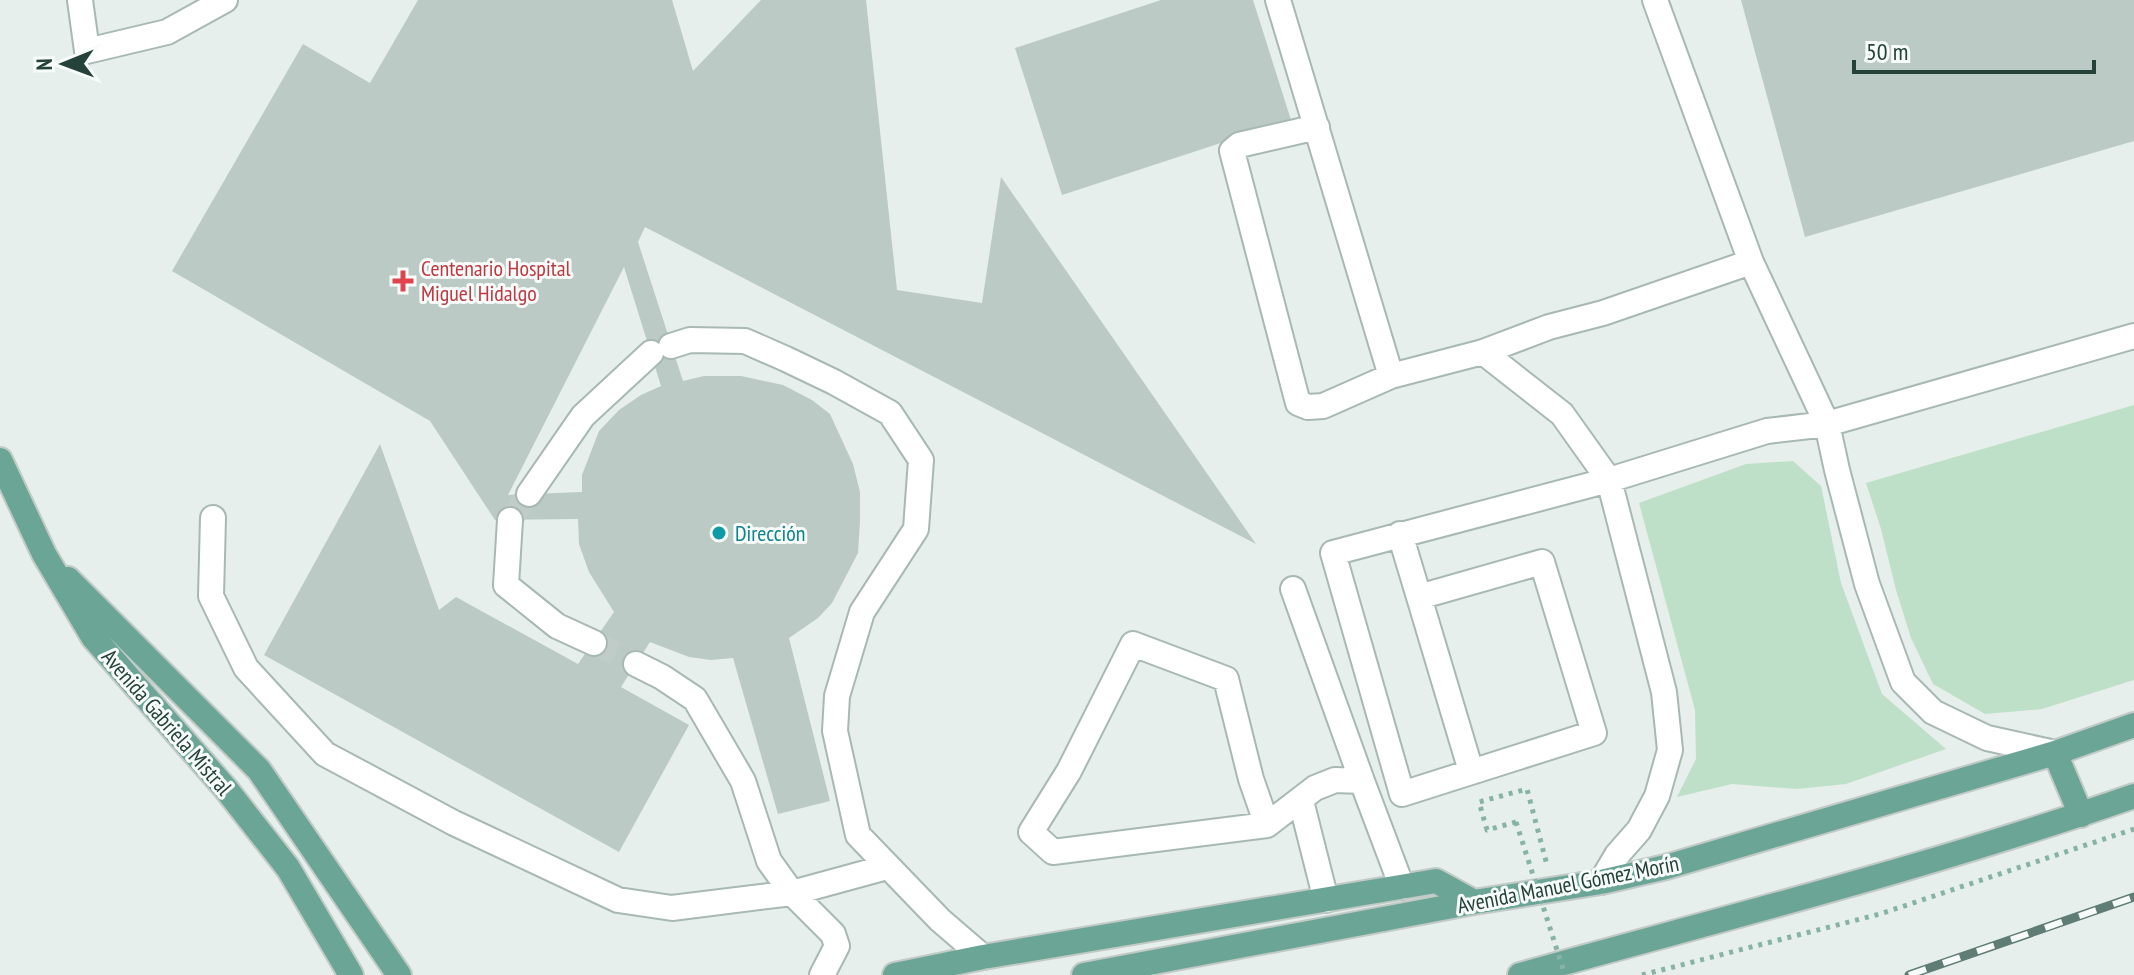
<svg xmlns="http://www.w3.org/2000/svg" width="2134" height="975" viewBox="0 0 2134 975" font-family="'PT Sans Narrow',sans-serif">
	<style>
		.green { fill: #bfe0c8 }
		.building { fill: #bbcac4; fill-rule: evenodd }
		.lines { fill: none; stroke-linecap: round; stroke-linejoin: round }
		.minor-tunnel { stroke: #bfccc8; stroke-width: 24; stroke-dasharray: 24 12; stroke-linecap: butt }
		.minor-casing { stroke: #a8b8b2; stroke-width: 28 }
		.major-casing { stroke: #c2cac8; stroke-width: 28 }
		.path { stroke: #86b3a5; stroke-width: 5; stroke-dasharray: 4 6; stroke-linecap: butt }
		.minor { stroke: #fff; stroke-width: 24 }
		.major { stroke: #6aa596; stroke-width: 24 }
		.rail-casing { stroke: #5f7d75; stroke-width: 9 }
		.rail { stroke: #f7fbf9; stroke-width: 6; stroke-dasharray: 18; stroke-linecap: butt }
		.path-bridge { stroke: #86b3a5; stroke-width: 5; stroke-dasharray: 4 6; stroke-linecap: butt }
		.health-dot { fill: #e0444e; stroke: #f7fbf9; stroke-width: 3 }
		.culture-dot { fill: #0f9aa8; stroke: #f7fbf9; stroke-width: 3 }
		.labels { text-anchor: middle; stroke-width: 6; stroke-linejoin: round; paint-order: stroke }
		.health-label { font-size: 22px; fill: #be3a42; stroke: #f7fbf9; text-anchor: start }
		.culture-label { font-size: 22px; fill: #0d838f; stroke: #f7fbf9; text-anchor: start }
		.street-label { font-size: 22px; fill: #24423a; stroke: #f7fbf9 }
	</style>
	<rect width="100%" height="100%" fill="#e6efeb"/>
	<path class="green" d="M2134,405V680L2042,709L1985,714L1933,684L1911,638L1896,590L1881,529L1866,483Z
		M1793,461L1821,486L1841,583L1882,694L1946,749L1846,784L1797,789L1732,784L1677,797L1696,759L1695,710L1639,503L1746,464Z"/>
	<path class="building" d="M418,0H672L693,71L761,0H866L897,290L982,303L1001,177L1256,544L645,227L638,242L683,381L704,376H741L783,385L812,400L830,414L853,464L860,492V521L858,553L832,603L818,618L789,638L830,801L778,814L733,658L711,660L689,657L650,642L621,687L689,725L619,852L264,655L380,444L439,610L456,597L578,664L614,612L589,572L579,544L578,519L495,520L430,421L172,271L303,44L370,83ZM624,267L661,386L641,395L619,410L599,431L582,475V492L508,495Z
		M1161,0H1253L1291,120L1062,195L1015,48Z
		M1741,0H2134V141L1805,237Z"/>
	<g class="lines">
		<path class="minor-tunnel" d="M510,520L529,494
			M594,643L636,664"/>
		<g class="minor-casing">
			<path id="minor" d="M80,0L87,51L167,32L225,0
				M1278,0L1391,376
				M1655,0L1751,262
				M1317,127L1239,145L1232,151L1298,403L1308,407L1323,406L1391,376L1483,352L1549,327L1603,313L1751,262L1827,424L1767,431L1609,480L1664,692L1670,750L1657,796L1639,830L1617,855L1601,882
				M671,346L690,340L745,341L786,359L834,382L890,413L921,460L916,529L862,612L837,696L835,731L858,835L940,920L983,957
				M529,494L583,416L651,353
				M213,518L211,596L246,668L325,754L454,823L618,900L672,908L792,893L887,867
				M510,520L506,585L557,626L594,643
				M1400,534L1419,597
				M1293,589L1362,781L1402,887
				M636,664L662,677L695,699L743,781L769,861L792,893L833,934L837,946L822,975
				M2055,753L1987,738L1933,712L1903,682L1867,584L1837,470L1827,424L2134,336
				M1471,771L1419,597L1542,562L1594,733L1402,794L1333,553L1609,480L1562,414L1483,352
				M1301,801L1326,900
				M1267,825L1251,779L1226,679L1133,644L1069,771L1031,832L1053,852L1267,825L1315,788L1335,780L1362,781"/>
		</g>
		<g class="major-casing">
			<path id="major" d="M0,460L44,554L93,637L226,789L288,868L351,975
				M68,579L259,770L399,975
				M2055,753L2081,815
				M895,975L983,957L1436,881L1474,902
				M1084,975L1474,902L1601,882L1666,867L2055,753L2134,725
				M1520,975C1725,918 1933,866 2134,796"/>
		</g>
		<path class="path" d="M1516,822L1487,830L1479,802L1527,789L1547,865
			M1642,975L1880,914L2134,829"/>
		<use href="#minor" class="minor"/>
		<use href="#major" class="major"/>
		<g class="rail-casing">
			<path id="rail" d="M1909,975L2134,897"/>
		</g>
		<use href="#rail" class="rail"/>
		<path class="path-bridge" d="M1516,822L1565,975"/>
	</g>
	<path class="health-dot" d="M399 269h8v8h8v8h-8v8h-8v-8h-8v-8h8z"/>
	<circle class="culture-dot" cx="719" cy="533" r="8"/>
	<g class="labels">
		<g class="health-label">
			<text x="421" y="276">Centenario Hospital<tspan x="421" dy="25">Miguel Hidalgo</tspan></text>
		</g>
		<g class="culture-label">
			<text x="735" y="541">Dirección</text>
		</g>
		<g class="street-label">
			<text transform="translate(167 722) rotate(49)" y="8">Avenida Gabriela Mistral</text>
			<text transform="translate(1568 884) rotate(-11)" y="8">Avenida Manuel Gómez Morín</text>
		</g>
	</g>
	<g transform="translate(64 64) rotate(269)" stroke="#f7fbf9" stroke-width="6" paint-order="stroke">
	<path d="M0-6L14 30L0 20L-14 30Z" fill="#24423a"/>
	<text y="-12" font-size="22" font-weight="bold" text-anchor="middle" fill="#24423a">N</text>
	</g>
	<path d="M1854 60v12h240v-12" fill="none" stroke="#24423a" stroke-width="4"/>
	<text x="1866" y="60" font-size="24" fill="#24423a" stroke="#f7fbf9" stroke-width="6" paint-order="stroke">50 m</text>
</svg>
